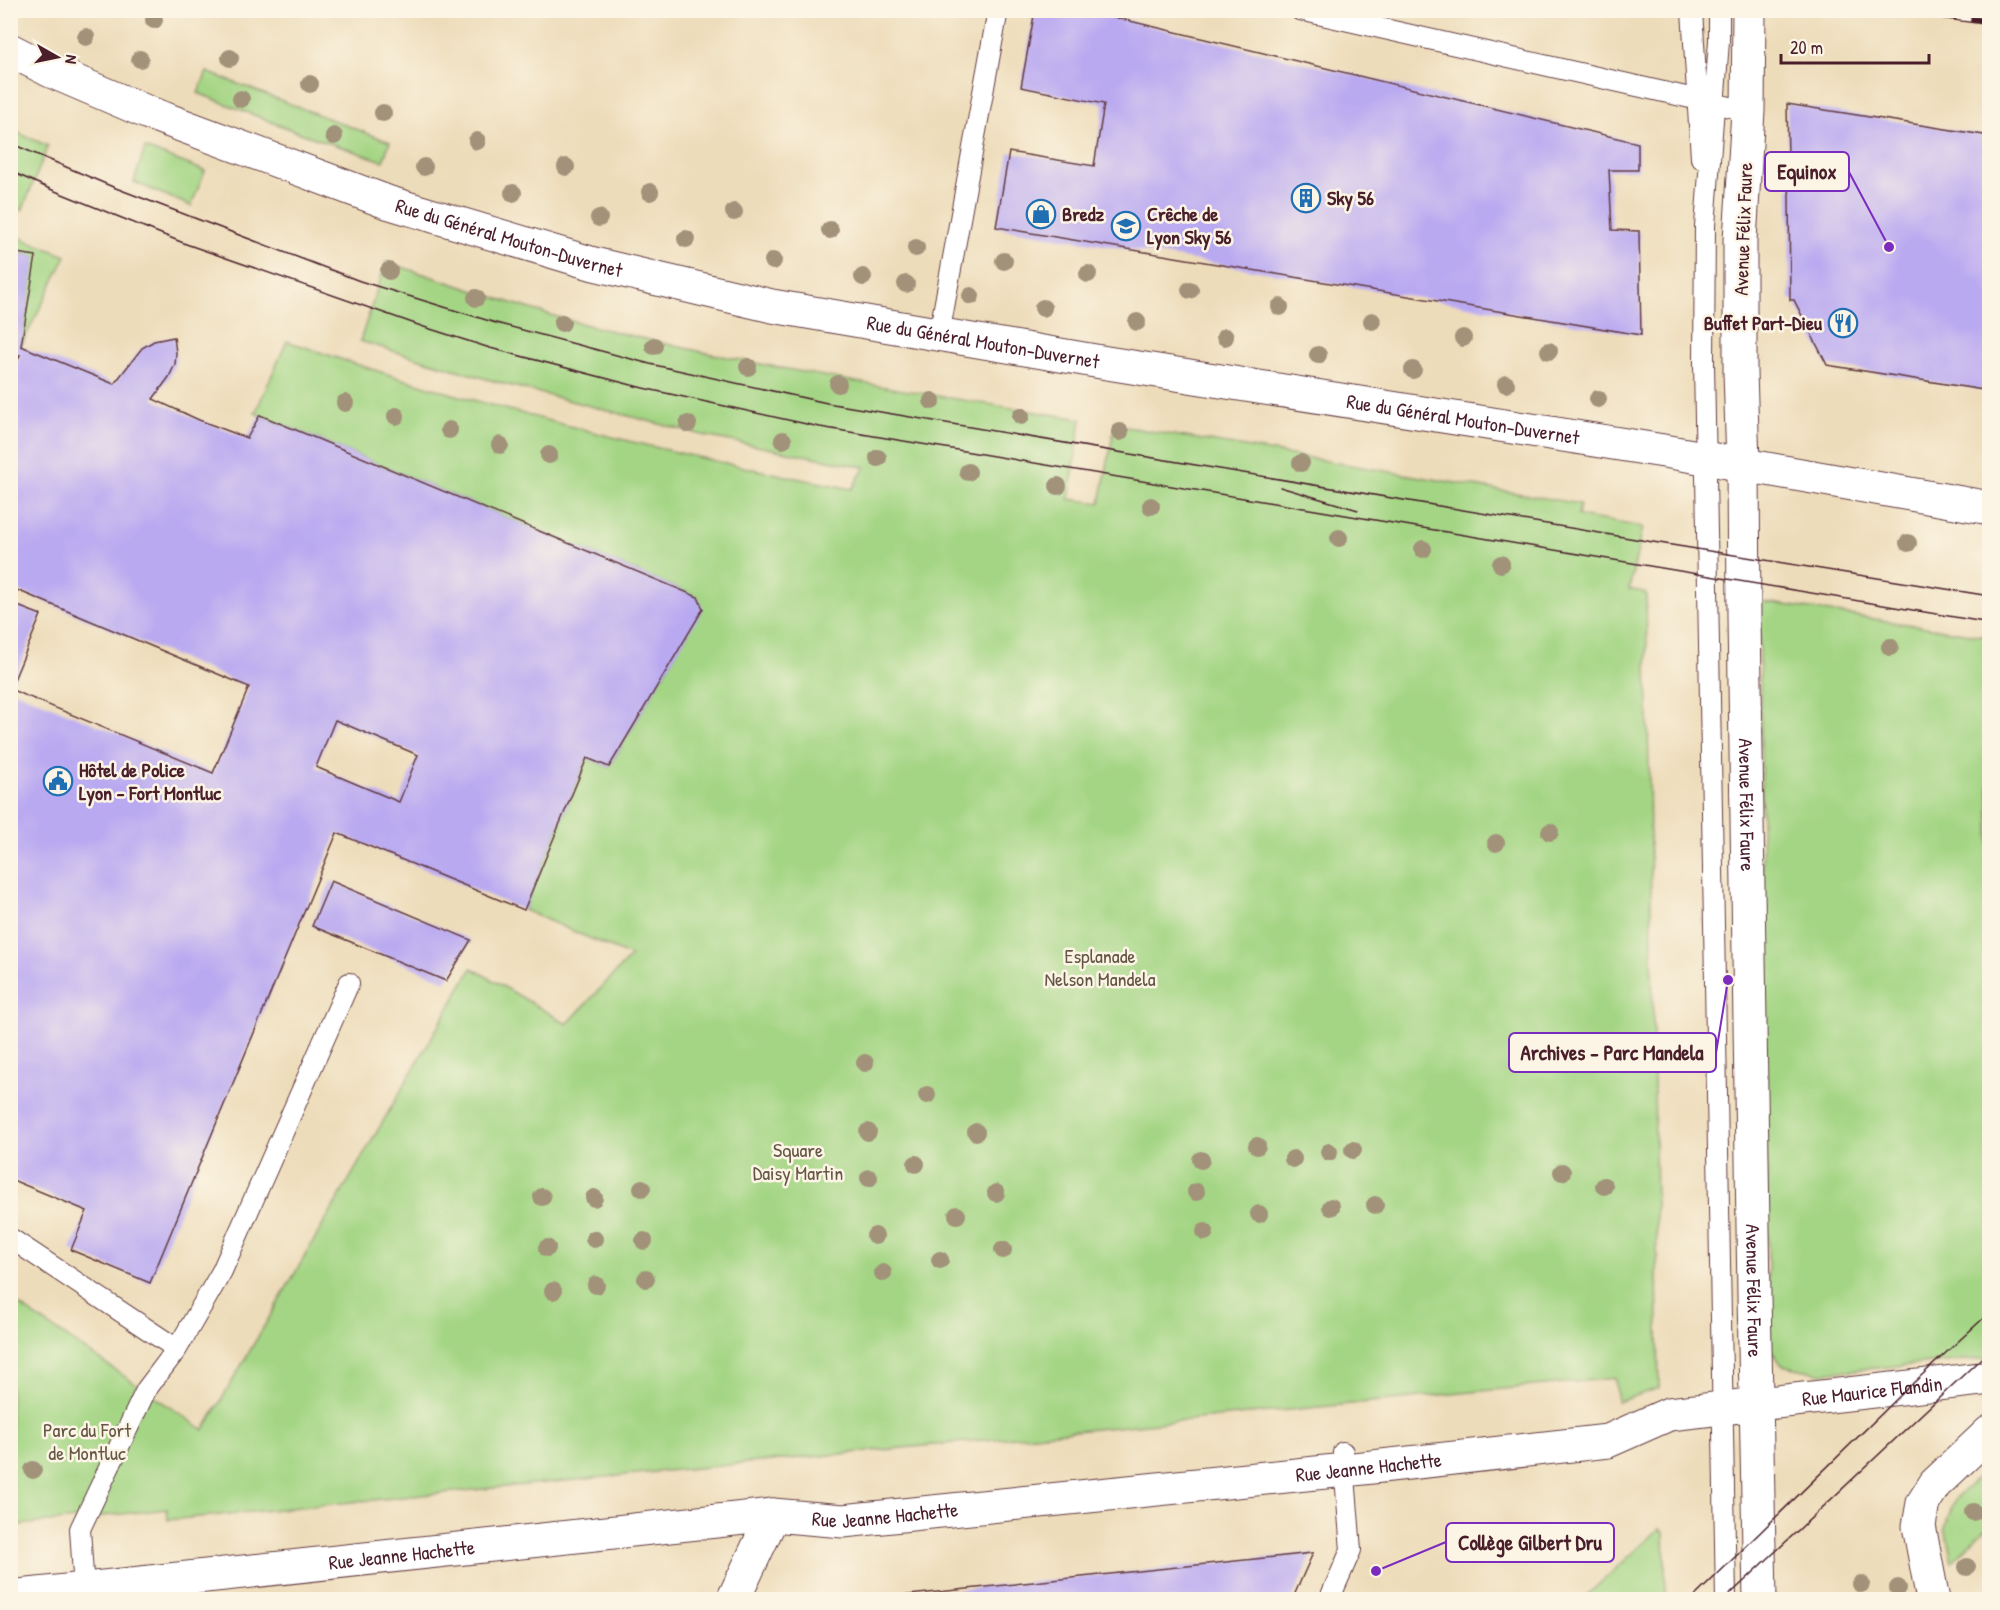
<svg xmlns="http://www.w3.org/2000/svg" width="2000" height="1610" viewBox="0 0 2000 1610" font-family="'Patrick Hand',sans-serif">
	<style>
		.green { fill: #a4d584; stroke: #777a58; stroke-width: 1.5 }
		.building { fill: #b9a9f1; fill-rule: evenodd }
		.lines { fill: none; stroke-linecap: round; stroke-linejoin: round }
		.lane-casing { stroke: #623b40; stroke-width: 22 }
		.street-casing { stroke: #623b40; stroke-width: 35 }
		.secondary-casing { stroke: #623b40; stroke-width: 35 }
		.lane { stroke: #fff; stroke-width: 20 }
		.street { stroke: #fff; stroke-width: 33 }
		.secondary { stroke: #fff; stroke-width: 33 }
		.tram { stroke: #4a1f2b; stroke-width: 1.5 }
		.rail-casing { stroke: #4a1f2b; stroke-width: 7 }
		.rail { stroke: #fcf5e5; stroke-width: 4.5; stroke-dasharray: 14; stroke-linecap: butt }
		.tree { fill: #a2927a }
		.labels { text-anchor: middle; stroke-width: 5; stroke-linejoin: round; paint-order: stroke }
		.poi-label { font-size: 20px; font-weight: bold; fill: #4a1f2b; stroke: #fcf5e5; text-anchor: start }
		.street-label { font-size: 20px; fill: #4a1f2b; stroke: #fcf5e5 }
		.park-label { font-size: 20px; fill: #655646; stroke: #fcf5e5 }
		.leader { fill: none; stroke: #7b2cbf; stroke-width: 2 }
		.callout-dot { fill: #7b2cbf; stroke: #fcf5e5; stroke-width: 2 }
		.callout { fill: #fcf5e5; stroke: #7b2cbf; stroke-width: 2 }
		.callout-label { font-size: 21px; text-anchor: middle; font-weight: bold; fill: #4a1f2b }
	</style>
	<rect width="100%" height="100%" fill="#fcf5e5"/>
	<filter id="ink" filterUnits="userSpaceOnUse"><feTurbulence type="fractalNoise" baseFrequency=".0167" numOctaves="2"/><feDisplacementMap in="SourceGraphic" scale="12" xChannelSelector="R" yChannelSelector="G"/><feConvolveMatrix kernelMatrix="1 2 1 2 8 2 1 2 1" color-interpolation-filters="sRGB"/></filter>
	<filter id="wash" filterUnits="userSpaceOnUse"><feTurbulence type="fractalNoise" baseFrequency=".008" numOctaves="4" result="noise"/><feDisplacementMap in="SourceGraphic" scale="24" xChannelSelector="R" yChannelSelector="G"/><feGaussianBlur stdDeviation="1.35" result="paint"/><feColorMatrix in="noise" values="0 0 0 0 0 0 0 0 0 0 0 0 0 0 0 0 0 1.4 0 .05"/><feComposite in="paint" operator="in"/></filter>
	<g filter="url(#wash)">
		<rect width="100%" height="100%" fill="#eddcb9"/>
		<path class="green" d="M207,72L390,142L383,161L297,132L198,93Z
			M11,130L48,146L22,211L11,206Z
			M145,148L205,171L191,206L134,182Z
			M10,234L66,256L21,346L35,256L11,252Z
			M386,262C447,281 509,304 572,321C740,365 910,392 1081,419L1069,499L1100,503L1115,425L1580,504L1578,516L1643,527L1629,589L1646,593L1659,1388L1618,1402L1615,1378L168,1520L167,1509L11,1526L10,1299L204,1430L472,968L567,1024L631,956L524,910L587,758L609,767L702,609L698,597L255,413L287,341C471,405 660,453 852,489L865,467L710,437L497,382L360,341Z
			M1759,601L1989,637V1358L1819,1373L1782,1365L1769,1347Z
			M1989,1467V1525L1952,1562L1945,1527L1955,1499Z
			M1659,1529L1664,1532L1666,1599H1583Z"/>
		<g id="blocks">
			<path class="building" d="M1035,10H1084L1638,143V170H1609L1612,230L1639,231L1641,335L996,227L1009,152L1094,166L1104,104L1021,87Z
				M1787,104L1990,136V391L1827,365L1794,300H1790L1789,195L1793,159L1788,158Z
				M10,252L36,256L21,346L114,384L142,348L154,341L174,337L176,353L175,364L169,377L153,399L199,420L247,438L260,415L698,597L703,609L609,767L587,758L524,910L337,833L150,1283L71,1250L87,1211L10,1179V689L213,773L249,687L12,588L10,591V378L20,355L10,354ZM335,720L418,755L399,802L316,767Z
				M10,603L41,615L11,687H10Z
				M331,881L471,940L446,981L312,926Z
				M1313,1553L1292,1600H880V1598Z"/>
		</g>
	</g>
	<g filter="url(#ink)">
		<use href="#blocks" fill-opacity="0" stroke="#623b40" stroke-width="1.5"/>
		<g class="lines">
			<g class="lane-casing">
				<path id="lane" d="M1300,10L1748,111
					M1692,10L1701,158
					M1719,10V41L1705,226L1704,363L1726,1600
					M939,335L998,10
					M10,1238L177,1349
					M84,1590L80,1529L146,1390L177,1349L222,1271L349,983
					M1329,1600L1351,1550L1343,1452"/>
			</g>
			<g class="street-casing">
				<g id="street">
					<path id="s1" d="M10,50L51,71L149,113L387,202L594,264L772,306L1107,363L1670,452L1990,508"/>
					<path id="s2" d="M10,1597L773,1515L843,1521L1345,1470L1608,1441L1669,1414L1990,1378"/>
					<path d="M733,1600L773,1515"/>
					<path d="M1933,1600L1919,1526L1923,1503L1935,1484L1990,1432"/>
				</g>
			</g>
			<g class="secondary-casing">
				<g id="secondary">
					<path id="s3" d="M1749,10L1748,111L1740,240V372L1743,464L1744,616L1754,1295L1760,1600"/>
				</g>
			</g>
			<use href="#lane" class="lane"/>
			<use href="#street" class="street"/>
			<use href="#secondary" class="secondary"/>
			<path class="tram" d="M10,143L113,187L360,281L496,323L650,364L827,403L1653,542L1990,596
				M10,171L50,189L186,244L424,327L490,348L643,388L820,427L1990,623
				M1280,487L1358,510
				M1691,1600L1909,1387L1990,1312
				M1724,1600L1990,1350"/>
			<g class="rail-casing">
				<path id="rail" d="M1901,10L1990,22"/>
			</g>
			<use href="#rail" class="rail"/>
		</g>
		<g class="tree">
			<circle cx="154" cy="20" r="9"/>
			<circle cx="86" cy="37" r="9"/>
			<circle cx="230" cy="58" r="9"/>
			<circle cx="140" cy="59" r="9"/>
			<circle cx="310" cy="84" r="9"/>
			<circle cx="241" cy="99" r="9"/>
			<circle cx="383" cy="113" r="9"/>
			<circle cx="334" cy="136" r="9"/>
			<circle cx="477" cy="141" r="9"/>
			<circle cx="424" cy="167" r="9"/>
			<circle cx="566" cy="167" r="9"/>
			<circle cx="650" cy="192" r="9"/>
			<circle cx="513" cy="193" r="9"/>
			<circle cx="734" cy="212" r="9"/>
			<circle cx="599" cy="218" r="9"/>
			<circle cx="830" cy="230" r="9"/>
			<circle cx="686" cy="239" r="9"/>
			<circle cx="916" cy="248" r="9"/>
			<circle cx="773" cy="261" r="9"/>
			<circle cx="1004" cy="261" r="9"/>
			<circle cx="389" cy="271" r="9"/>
			<circle cx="1088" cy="274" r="9"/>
			<circle cx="863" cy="277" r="9"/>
			<circle cx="906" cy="284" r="9"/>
			<circle cx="1190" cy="290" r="9"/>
			<circle cx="971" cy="296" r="9"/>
			<circle cx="476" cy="298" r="9"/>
			<circle cx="1280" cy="307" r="9"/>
			<circle cx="1043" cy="308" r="9"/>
			<circle cx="1372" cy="321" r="9"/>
			<circle cx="1137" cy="322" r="9"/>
			<circle cx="562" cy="323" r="9"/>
			<circle cx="1225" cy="337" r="9"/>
			<circle cx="1463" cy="338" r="9"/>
			<circle cx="654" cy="346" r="9"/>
			<circle cx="1549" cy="351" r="9"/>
			<circle cx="1318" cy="355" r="9"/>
			<circle cx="748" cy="367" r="9"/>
			<circle cx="1413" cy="370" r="9"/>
			<circle cx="838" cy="384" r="9"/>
			<circle cx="1506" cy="384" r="9"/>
			<circle cx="1598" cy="399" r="9"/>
			<circle cx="932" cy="401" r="9"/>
			<circle cx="345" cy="403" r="9"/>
			<circle cx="396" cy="416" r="9"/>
			<circle cx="1021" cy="416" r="9"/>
			<circle cx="688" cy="424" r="9"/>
			<circle cx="449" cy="430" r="9"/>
			<circle cx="1120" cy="432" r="9"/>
			<circle cx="783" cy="440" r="9"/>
			<circle cx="500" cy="445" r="9"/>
			<circle cx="549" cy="455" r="9"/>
			<circle cx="878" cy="458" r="9"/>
			<circle cx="1301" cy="463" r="9"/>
			<circle cx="968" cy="472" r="9"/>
			<circle cx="1058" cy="486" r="9"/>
			<circle cx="1151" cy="506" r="9"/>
			<circle cx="1339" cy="538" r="9"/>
			<circle cx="1908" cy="543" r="9"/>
			<circle cx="1423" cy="549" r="9"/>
			<circle cx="1501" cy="564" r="9"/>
			<circle cx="1890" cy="647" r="9"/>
			<circle cx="1550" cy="832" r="9"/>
			<circle cx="1496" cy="843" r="9"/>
			<circle cx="865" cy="1063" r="9"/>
			<circle cx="927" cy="1095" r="9"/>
			<circle cx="868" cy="1132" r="9"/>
			<circle cx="976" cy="1132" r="9"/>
			<circle cx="1257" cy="1146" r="9"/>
			<circle cx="1353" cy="1150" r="9"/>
			<circle cx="1329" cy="1152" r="9"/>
			<circle cx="1293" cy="1159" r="9"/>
			<circle cx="1201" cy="1160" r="9"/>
			<circle cx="916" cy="1164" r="9"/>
			<circle cx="1562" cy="1172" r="9"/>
			<circle cx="869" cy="1178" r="9"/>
			<circle cx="1604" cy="1186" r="9"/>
			<circle cx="642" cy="1188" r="9"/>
			<circle cx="1196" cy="1192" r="9"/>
			<circle cx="996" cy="1193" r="9"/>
			<circle cx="542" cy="1197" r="9"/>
			<circle cx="594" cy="1198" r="9"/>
			<circle cx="1375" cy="1205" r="9"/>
			<circle cx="1331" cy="1207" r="9"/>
			<circle cx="1259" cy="1214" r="9"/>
			<circle cx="957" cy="1215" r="9"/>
			<circle cx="1205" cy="1232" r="9"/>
			<circle cx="875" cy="1236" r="9"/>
			<circle cx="594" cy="1239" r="9"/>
			<circle cx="644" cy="1241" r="9"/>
			<circle cx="547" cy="1248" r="9"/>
			<circle cx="1003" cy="1250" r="9"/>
			<circle cx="940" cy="1260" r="9"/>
			<circle cx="883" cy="1273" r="9"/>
			<circle cx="646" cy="1279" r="9"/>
			<circle cx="596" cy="1285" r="9"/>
			<circle cx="553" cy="1291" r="9"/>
			<circle cx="33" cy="1470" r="9"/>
			<circle cx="1973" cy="1512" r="9"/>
			<circle cx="1967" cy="1567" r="9"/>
			<circle cx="1861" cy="1584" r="9"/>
			<circle cx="1898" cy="1588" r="9"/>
		</g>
	</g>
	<defs>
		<g id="building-ring" transform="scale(1.5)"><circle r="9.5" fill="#fcf5e5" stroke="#1f6fb2" stroke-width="1.5"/><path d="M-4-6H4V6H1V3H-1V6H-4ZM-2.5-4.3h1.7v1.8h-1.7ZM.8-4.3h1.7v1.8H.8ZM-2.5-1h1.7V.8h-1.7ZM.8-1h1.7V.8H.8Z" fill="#1f6fb2"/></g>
		<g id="shop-ring" transform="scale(1.5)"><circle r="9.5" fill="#fcf5e5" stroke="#1f6fb2" stroke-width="1.5"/><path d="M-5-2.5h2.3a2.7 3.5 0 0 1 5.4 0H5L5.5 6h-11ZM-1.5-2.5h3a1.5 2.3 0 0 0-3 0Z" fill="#1f6fb2"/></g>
		<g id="school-ring" transform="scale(1.5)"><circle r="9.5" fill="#fcf5e5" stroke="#1f6fb2" stroke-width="1.5"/><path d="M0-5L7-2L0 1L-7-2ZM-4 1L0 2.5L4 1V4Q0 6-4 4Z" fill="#1f6fb2"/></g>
		<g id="restaurant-ring" transform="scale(1.5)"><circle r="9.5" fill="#fcf5e5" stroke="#1f6fb2" stroke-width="1.5"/><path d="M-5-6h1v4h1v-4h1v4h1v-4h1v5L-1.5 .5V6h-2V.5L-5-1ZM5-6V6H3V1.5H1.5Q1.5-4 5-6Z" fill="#1f6fb2"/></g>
		<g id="civic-ring" transform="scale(1.5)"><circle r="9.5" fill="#fcf5e5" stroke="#1f6fb2" stroke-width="1.5"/><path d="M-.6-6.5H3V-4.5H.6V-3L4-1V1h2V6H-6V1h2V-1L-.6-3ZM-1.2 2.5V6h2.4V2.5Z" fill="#1f6fb2"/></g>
	</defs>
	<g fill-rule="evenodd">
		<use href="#building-ring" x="1306" y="198"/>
		<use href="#shop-ring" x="1041" y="214"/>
		<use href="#school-ring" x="1126" y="226"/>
		<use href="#restaurant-ring" x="1843" y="323"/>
		<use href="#civic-ring" x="58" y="781"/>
	</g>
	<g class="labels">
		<g class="poi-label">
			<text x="1327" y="205">Sky 56</text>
			<text x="1062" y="221">Bredz</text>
			<text x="1147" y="221">Crêche de<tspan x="1147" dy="23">Lyon Sky 56</tspan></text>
			<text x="1822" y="330" text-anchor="end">Buffet Part-Dieu</text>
			<text x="79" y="777">Hôtel de Police<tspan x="79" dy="23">Lyon - Fort Montluc</tspan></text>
		</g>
		<g class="street-label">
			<text transform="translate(1743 229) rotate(-88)" y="7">Avenue Félix Faure</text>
			<text dy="7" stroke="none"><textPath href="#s1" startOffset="534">Rue du Général Mouton-Duvernet</textPath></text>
			<text dy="7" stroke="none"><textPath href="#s1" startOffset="1020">Rue du Général Mouton-Duvernet</textPath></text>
			<text dy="7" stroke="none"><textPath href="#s1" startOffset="1506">Rue du Général Mouton-Duvernet</textPath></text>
			<text dy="7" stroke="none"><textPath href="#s3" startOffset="795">Avenue Félix Faure</textPath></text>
			<text dy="7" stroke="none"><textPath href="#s3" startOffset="1281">Avenue Félix Faure</textPath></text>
			<text dy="7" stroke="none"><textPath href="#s2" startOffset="1878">Rue Maurice Flandin</textPath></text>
			<text dy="7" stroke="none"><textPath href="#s2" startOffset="1366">Rue Jeanne Hachette</textPath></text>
			<text dy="7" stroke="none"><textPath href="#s2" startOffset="880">Rue Jeanne Hachette</textPath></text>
			<text dy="7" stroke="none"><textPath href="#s2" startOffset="394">Rue Jeanne Hachette</textPath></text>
		</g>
		<g class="park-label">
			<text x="1100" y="963">Esplanade<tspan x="1100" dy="23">Nelson Mandela</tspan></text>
			<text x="798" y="1157">Square<tspan x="798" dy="23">Daisy Martin</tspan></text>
			<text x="87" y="1437">Parc du Fort<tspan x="87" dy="23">de Montluc</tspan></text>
		</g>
	</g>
	<path class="leader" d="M1889 247L1849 172M1728 980L1716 1053M1376 1571L1446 1542"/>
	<g class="callout-dot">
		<circle cx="1889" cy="247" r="6"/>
		<circle cx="1728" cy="980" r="6"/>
		<circle cx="1376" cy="1571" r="6"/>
	</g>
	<g class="callout">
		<rect x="1765" y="152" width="84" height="39" rx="6"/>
		<rect x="1509" y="1033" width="207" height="39" rx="6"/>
		<rect x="1446" y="1523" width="168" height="39" rx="6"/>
	</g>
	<g class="callout-label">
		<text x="1807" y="179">Equinox</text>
		<text x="1612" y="1060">Archives - Parc Mandela</text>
		<text x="1530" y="1550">Collège Gilbert Dru</text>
	</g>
	<rect width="2000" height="1610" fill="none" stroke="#fcf5e5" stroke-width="36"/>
	<g transform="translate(57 57) rotate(99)" stroke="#fcf5e5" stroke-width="4.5" paint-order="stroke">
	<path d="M0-4.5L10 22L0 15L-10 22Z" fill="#4a1f2b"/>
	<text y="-9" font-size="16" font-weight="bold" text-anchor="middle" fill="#4a1f2b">N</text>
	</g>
	<path d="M1781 54v9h148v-9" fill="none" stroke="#4a1f2b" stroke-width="3"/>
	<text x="1790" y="54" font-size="18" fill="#4a1f2b" stroke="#fcf5e5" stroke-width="4.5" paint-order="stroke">20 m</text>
</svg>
